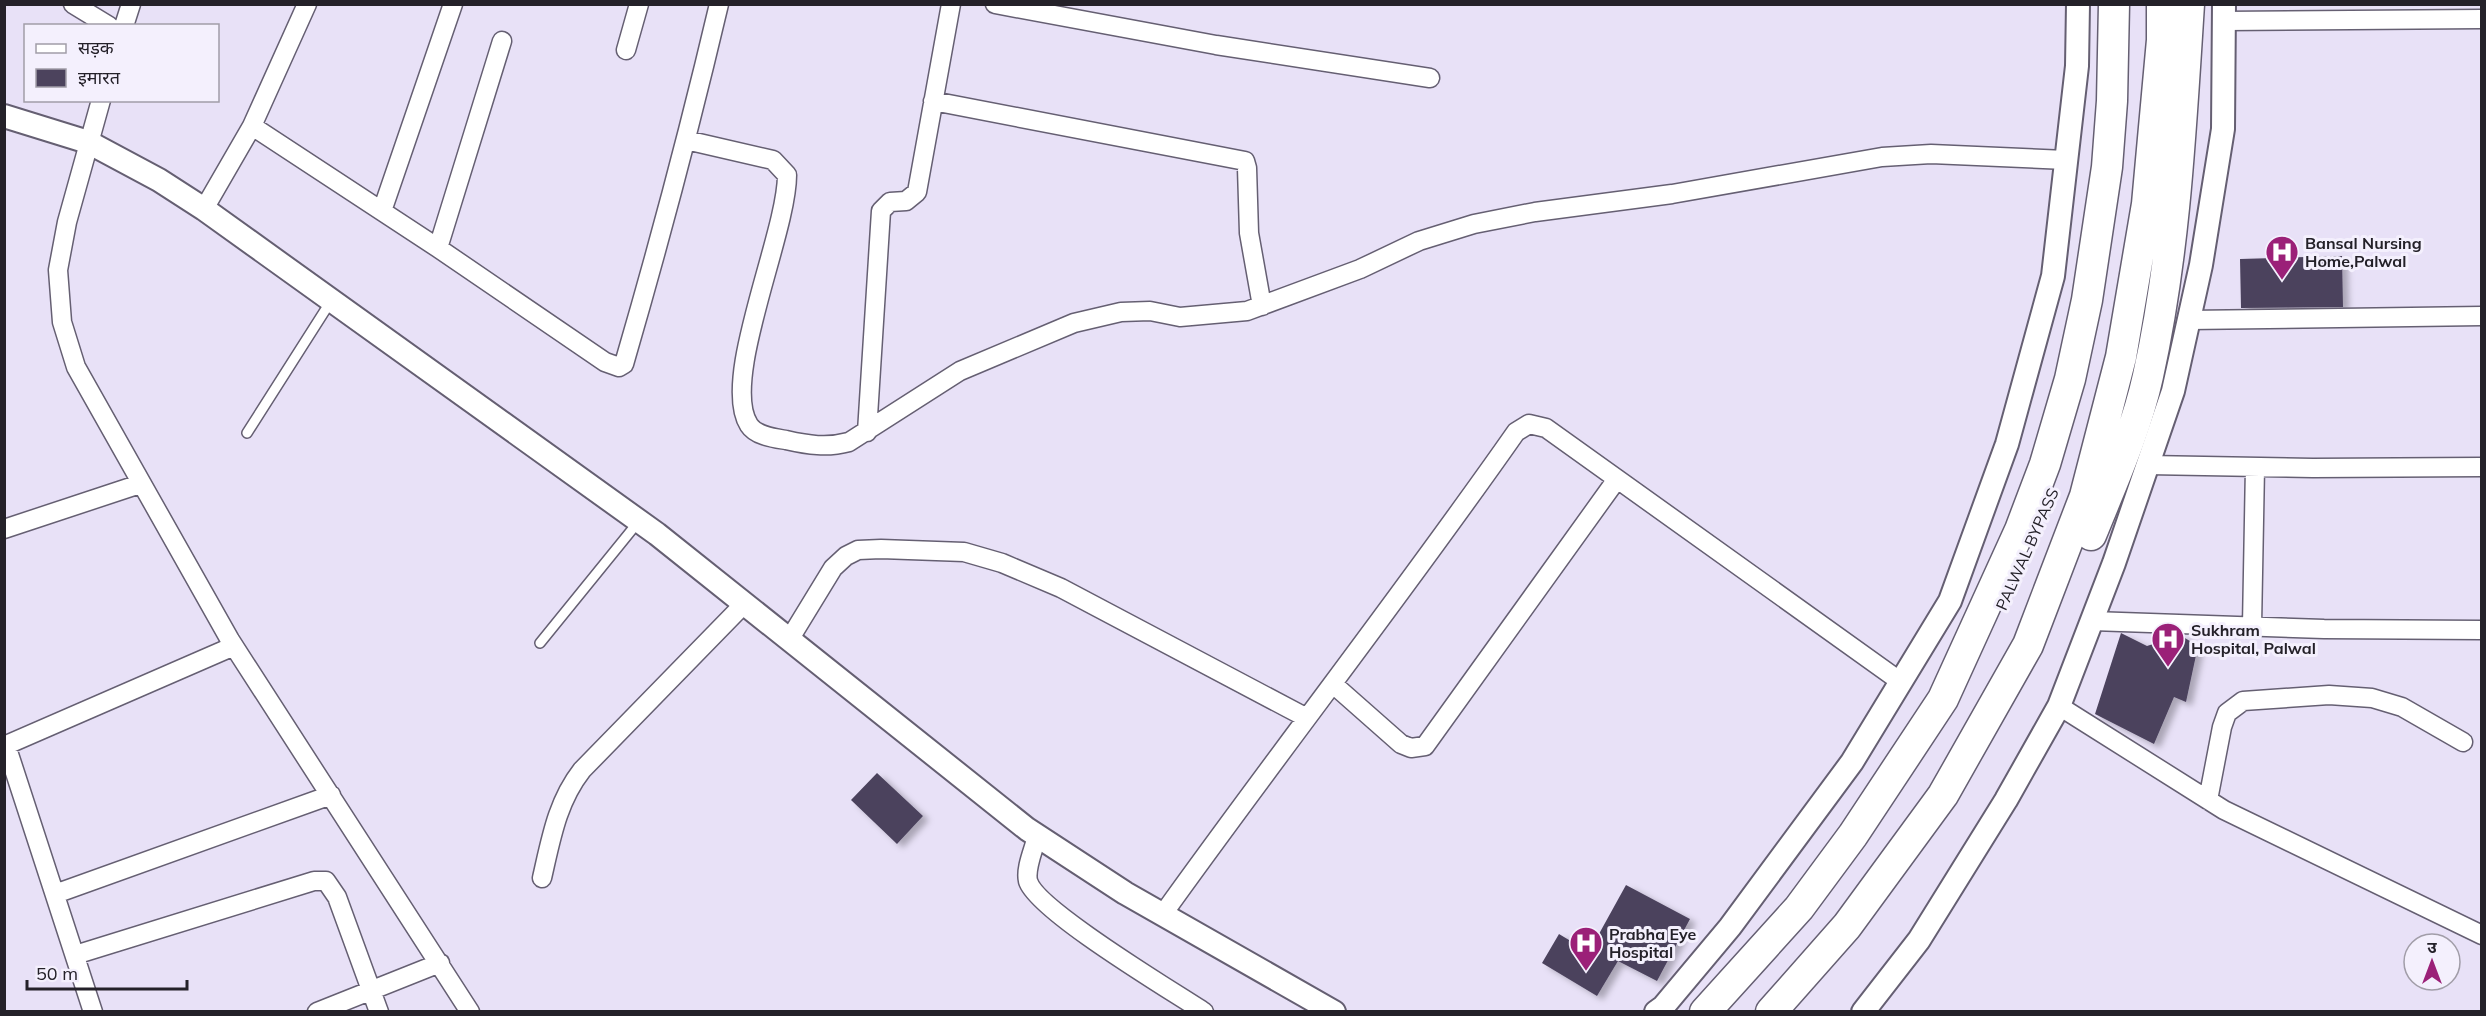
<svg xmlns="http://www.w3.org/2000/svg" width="2486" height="1016" viewBox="0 0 2486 1016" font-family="Mulish,'Noto Sans Devanagari',sans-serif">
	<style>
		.building { fill: #4c435d; filter: url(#shadow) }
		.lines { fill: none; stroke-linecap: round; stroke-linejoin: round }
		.service-casing { stroke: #655f72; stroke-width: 12 }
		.minor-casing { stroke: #655f72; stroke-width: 21 }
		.tertiary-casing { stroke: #655f72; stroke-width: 26 }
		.trunk-casing { stroke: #655f72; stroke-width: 33 }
		.service { stroke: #fff; stroke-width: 9 }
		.minor { stroke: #fff; stroke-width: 18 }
		.tertiary { stroke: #fff; stroke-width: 22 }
		.trunk { stroke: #fff; stroke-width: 30 }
		.labels { text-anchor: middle; stroke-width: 6; stroke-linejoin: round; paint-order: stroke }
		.poi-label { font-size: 16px; font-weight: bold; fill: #242129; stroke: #f4f0fd; text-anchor: start }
		.street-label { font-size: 16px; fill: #242129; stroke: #f4f0fd }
	</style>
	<defs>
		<filter id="shadow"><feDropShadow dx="6" dy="4" stdDeviation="3" flood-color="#0004"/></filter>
	</defs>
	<rect width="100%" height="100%" fill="#e8e1f7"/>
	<path class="building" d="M2342,256L2343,307L2241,308L2240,259Z
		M2121,633L2147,646L2180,635L2198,646L2186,702L2174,697L2154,744L2095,714Z
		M877,773L923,816L897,844L851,800Z
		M1626,885L1690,919L1657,981L1618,961L1597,996L1542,963L1559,934L1589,952Z"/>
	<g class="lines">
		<g class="service-casing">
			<path id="service" d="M247,433L331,301
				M540,643L639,521"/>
		</g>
		<g class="minor-casing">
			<path id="minor" d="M73,4L109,26
				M995,4L1216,45L1430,78
				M2224,21L2482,19
				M124,26L131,4
				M626,50L639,4
				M101,100L67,222L58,270L62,322L76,367L230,640L470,1012
				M933,101L1245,161L1247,168L1249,233L1262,306
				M252,126L438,248L605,362L619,367L624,364L626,357C660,240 691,123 719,4
				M686,140L773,160L787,175C787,234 720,380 749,425C756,436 774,438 786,440C808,445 827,448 849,442L960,371L1074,323L1121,312L1150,311L1180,317L1247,311L1360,269L1419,241L1474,224L1535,212L1672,194L1882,157L1931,154L2066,160
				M204,209L252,126L307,4
				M382,211L453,4
				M438,248L502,41
				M2188,320L2482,316
				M867,432L881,211L890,202L906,201L917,192L951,4
				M2148,465L2313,468L2482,467
				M4,529L140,484
				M2092,621L2324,629L2482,630
				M2252,626L2255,467
				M789,640L833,568L846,556L858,550L881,549L964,552L1002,563L1061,588L1307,718
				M1333,684L1401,744L1411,748L1425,746L1617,479
				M2059,706L2224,810L2482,935
				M6,745L93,1012
				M4,746L234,646
				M2208,800L2222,727L2227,713L2243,701L2329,695L2372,698L2402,707L2463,742
				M1037,836C1034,849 1025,868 1028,881C1036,910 1174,992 1204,1012
				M542,878C551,839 557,802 582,770L744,604
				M55,894L331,795
				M1163,914C1279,752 1402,595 1516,432L1529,424L1546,428L1901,682
				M75,955L314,881H326L337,897L379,1012
				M317,1012L440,963"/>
		</g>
		<g class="tertiary-casing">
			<path id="tertiary" d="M4,116L88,142L159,180L204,209L657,534L1027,829L1125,893L1334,1012
				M1656,1012L1663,1007L1730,927L1852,762L1950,601L2007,444L2053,276L2077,66L2078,4
				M1863,1012L1919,940L2006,800L2059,706L2114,563L2173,391L2201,265L2223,129L2224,4"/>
		</g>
		<g class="trunk-casing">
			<path id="trunk" d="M2091,535C2112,483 2136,431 2148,376C2175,254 2181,129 2189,4
				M1705,1012L1799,908L1853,835L1943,699L2020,530L2045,464L2070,379L2087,300L2107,167L2112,101L2114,4
				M1771,1012L1847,926L1943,795L2028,645L2085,496L2121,357L2147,204L2162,40V4"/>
		</g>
		<use href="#service" class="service"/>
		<use href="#minor" class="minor"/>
		<use href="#tertiary" class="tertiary"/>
		<use href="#trunk" class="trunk"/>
	</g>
	<defs>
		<g id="hospital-pin" transform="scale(1.725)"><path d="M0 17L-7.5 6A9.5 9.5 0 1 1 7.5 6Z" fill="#9b2078" stroke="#f4f0fd"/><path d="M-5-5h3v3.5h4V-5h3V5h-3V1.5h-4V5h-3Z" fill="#fff"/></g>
	</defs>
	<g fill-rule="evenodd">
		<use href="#hospital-pin" x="2282" y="252"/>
		<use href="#hospital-pin" x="2168" y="639"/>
		<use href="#hospital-pin" x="1586" y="943"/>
	</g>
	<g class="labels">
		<g class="poi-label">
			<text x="2305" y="249">Bansal Nursing<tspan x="2305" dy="18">Home,Palwal</tspan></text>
			<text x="2191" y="636">Sukhram<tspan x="2191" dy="18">Hospital, Palwal</tspan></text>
			<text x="1609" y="940">Prabha Eye<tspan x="1609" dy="18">Hospital</tspan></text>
		</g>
		<g class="street-label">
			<text transform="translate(2027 549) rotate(-66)" y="6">PALWAL BYPASS</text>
		</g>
	</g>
	<rect width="2486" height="1016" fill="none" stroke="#242129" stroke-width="12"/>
	<rect x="24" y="24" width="195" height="78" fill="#f4f0fd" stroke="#a19da8" stroke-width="1.5"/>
	<rect x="36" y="44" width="30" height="9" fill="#ffffff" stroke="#a19da8" stroke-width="1.5"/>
	<text x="78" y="54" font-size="18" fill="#242129">सड़क</text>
	<rect x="36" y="69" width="30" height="18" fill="#4c435d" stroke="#a19da8" stroke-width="1.5"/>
	<text x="78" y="84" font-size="18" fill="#242129">इमारत</text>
	<g transform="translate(2432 962)"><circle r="28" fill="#f4f0fd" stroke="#a19da8" stroke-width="1.5"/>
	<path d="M0-4.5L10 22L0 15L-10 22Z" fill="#9b2078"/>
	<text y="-9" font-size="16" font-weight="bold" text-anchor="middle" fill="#242129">उ</text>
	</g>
	<path d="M27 980v9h160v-9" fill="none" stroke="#242129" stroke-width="3"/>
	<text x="36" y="980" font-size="18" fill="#242129" stroke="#f4f0fd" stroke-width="4.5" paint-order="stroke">50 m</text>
</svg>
